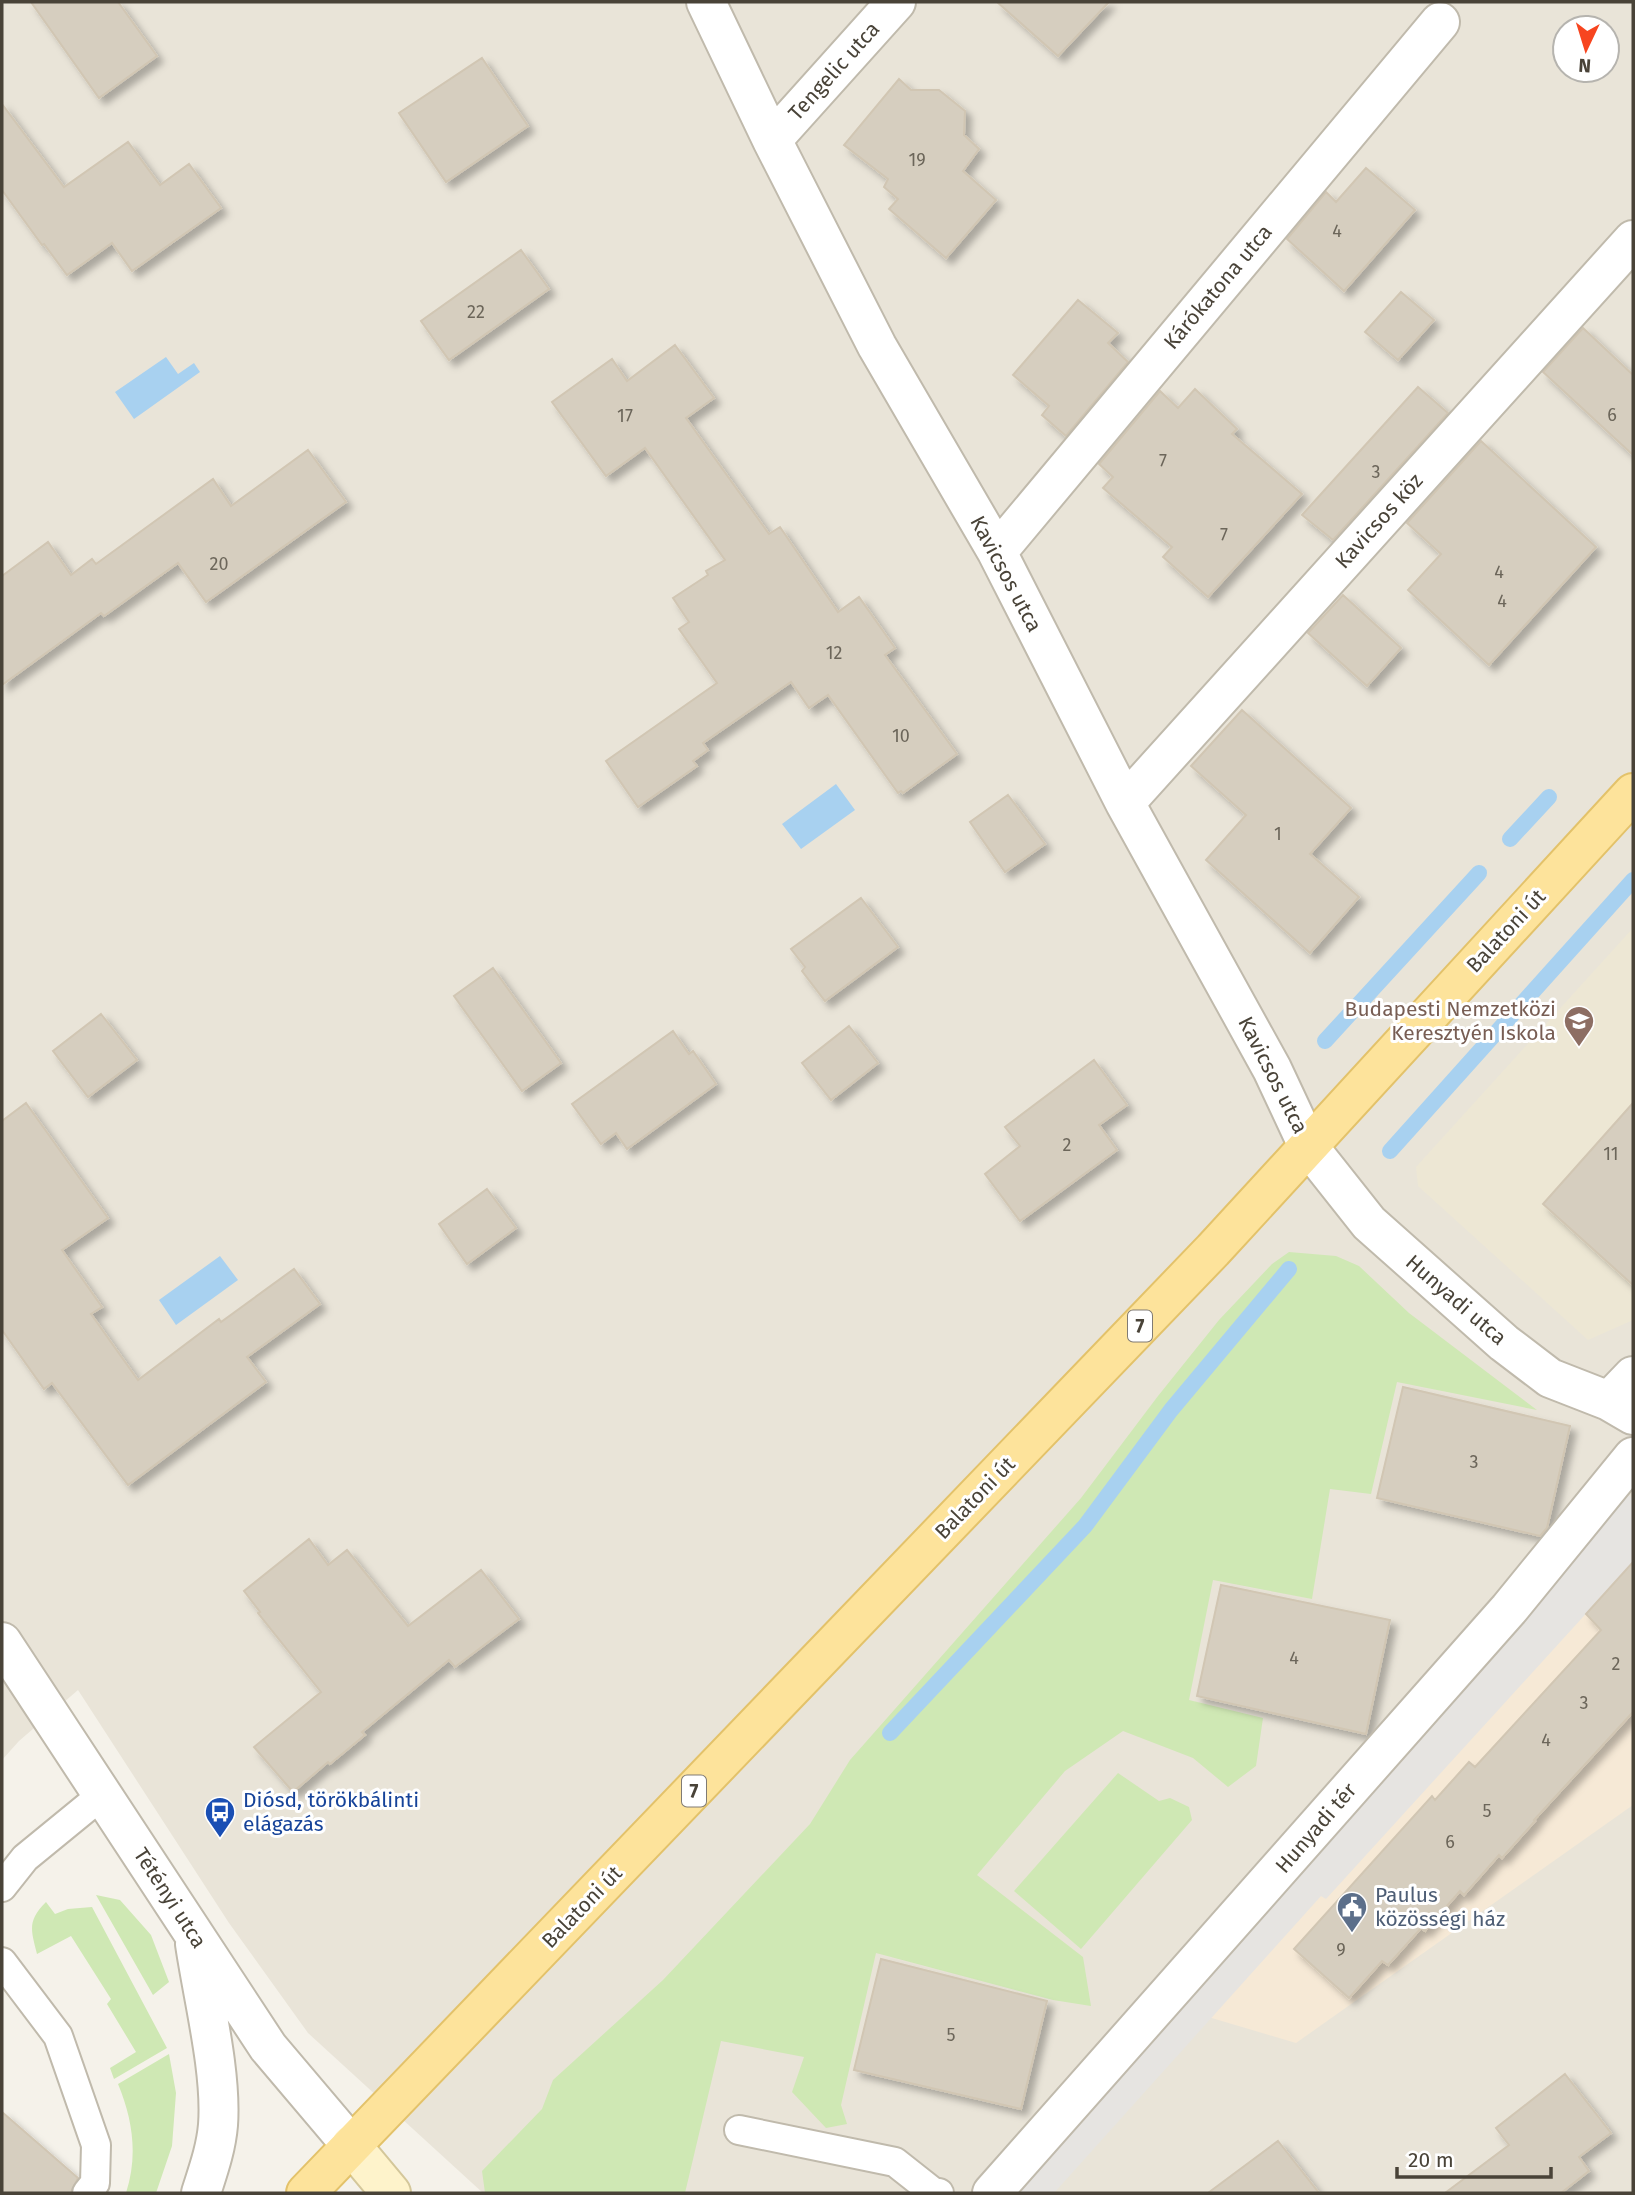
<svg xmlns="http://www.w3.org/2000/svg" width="1635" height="2195" viewBox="0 0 1635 2195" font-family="'Fira Sans',sans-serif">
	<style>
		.residential { fill: #e9e4d8; fill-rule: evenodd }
		.commercial { fill: #f6e9d6 }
		.education { fill: #ede7d4 }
		.green { fill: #cfe8b4 }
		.parking { fill: #e6e4e1 }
		.water { fill: #a8d1f0 }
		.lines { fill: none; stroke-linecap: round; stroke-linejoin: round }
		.stream { stroke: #a8d1f0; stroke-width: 16 }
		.building { fill: #d6cebf; stroke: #d1c6b3; stroke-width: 2; filter: url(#shadow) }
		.service-casing { stroke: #c0baac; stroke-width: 32 }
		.minor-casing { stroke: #c0baac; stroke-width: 42 }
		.tertiary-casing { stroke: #c0baac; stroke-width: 42 }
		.secondary-casing { stroke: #d4c79a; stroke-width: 42 }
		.primary-casing { stroke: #e3c26a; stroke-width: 42 }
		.service { stroke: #fff; stroke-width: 28 }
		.minor { stroke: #fff; stroke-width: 38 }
		.tertiary { stroke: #fff; stroke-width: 38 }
		.secondary { stroke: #fef3cb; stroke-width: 38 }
		.primary { stroke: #fde39b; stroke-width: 38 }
		.labels { text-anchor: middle; stroke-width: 6; stroke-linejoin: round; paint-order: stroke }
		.number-label { font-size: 18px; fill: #6c665a }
		.shield { fill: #fff; stroke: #807b74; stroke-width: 2 }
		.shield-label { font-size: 19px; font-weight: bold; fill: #494338 }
		.street-label { font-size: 21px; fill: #494338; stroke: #fff }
		.education-label { font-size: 21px; fill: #785e54; stroke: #fff; text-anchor: end }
		.transit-label { font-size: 21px; fill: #164399; stroke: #fff; text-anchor: start }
		.service-label { font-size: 21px; fill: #4e5e75; stroke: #fff; text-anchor: start }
	</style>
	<defs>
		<filter id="shadow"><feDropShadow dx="6" dy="6" stdDeviation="3.5" flood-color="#0004"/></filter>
	</defs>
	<rect width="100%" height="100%" fill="#f5f2ea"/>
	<path class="residential" d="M2,2H1633V2193H483L308,2033L229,1923L78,1690L19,1741L2,1760ZM1565,28H1607V70H1565Z"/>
	<path class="commercial" d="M1633,1512V1805L1296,2043L1188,2011Z"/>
	<path class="education" d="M1633,928V1320L1588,1340L1418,1186L1416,1167Z"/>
	<path class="green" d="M1289,1252L1336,1256L1359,1266L1409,1313L1537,1410L1397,1382L1371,1494L1330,1489L1312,1599L1213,1580L1189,1700L1263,1718L1256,1766L1228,1787L1193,1758L1123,1731L1065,1771L977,1875L1083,1957L1091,2006L1053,2000L876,1953L841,2105L847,2124L826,2128L792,2092L804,2057L721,2041L685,2193H485L482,2171L542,2109L553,2080L663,1980L810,1824L850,1760L1081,1498L1158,1396L1219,1320L1272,1264Z
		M1118,1773L1159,1801L1170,1798L1189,1807L1192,1820L1081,1949L1014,1891Z
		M96,1895L120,1900L151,1935L169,1982L153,1995Z
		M46,1902L55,1914L68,1909L92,1907L167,2048L114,2079L110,2068L136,2052L107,2004L111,1999L71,1936L37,1954C31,1930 27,1921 46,1902Z
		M169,2054L176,2093L172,2146L156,2193H126C138,2156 133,2120 118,2084Z"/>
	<path class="parking" d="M1613,1482L1633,1499V1562L1326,1899L1321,1896L1054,2193H992Z"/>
	<path class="water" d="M166,357L178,374L194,363L200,372L134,419L115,392Z
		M836,784L855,810L801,849L782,824Z
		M220,1256L238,1280L176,1325L159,1300Z"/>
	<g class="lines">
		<path class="stream" d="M1510,839L1549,797
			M1325,1041L1479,873
			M1390,1151L1633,880
			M890,1733L1085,1526L1171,1410L1289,1269"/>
	</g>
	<path class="building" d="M31,2H118L157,56L99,98Z
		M997,2H1109L1058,56Z
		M482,58L528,126L446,182L399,113Z
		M899,79L911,90H939L965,111L964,135L979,149L963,171L996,200L946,258L889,209L898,199L884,187L888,179L844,145Z
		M2,104L64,187L128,142L160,185L189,164L221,208L132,271L112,243L67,275L44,244L42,245L2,190Z
		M1366,168L1415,210L1344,291L1287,239L1326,192L1336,202Z
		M521,250L549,289L449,360L421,321Z
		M1401,292L1434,320L1398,360L1365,332Z
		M1078,300L1118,333L1108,343L1128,362L1066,436L1042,415L1049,406L1013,375Z
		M1583,328L1633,375V455L1543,372Z
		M675,345L714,398L686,418L769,534L780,527L838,612L859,597L895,648L885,655L957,754L903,793L901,791L898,793L828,695L809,708L791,682L703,743L708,750L693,761L697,766L638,807L606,761L717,683L679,629L689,622L673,598L708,575L706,571L725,560L645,448L606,476L552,402L612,359L627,381Z
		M1418,387L1448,413L1333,540L1302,515Z
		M1195,389L1237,429L1232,434L1302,494L1208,597L1163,557L1172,547L1103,488L1113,477L1099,464L1160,391L1178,408Z
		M1481,441L1596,547L1489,665L1408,590L1441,554L1407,523Z
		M308,450L346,502L206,602L178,563L104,616L101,613L2,685V576L48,542L71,575L92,559L96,564L213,479L231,506Z
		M1343,595L1401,648L1367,686L1308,633Z
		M1242,710L1351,808L1310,854L1359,897L1310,953L1206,860L1246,815L1191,766Z
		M1008,795L1045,844L1005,872L970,822Z
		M861,898L898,947L825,1001L802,971L805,967L791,949Z
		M493,968L561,1063L522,1091L454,996Z
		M101,1014L137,1060L88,1097L53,1051Z
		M849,1026L878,1063L831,1100L802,1063Z
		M673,1031L689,1054L693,1051L716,1084L627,1149L616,1133L601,1144L572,1104Z
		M1094,1060L1127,1105L1099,1125L1117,1150L1020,1221L985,1174L1020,1146L1005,1127Z
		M26,1103L108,1218L62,1250L102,1307L91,1314L138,1380L219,1319L221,1322L294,1269L320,1304L247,1357L266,1382L128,1485L52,1383L44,1389L2,1330V1121Z
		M1633,1103V1285L1543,1204Z
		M487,1189L516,1228L467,1264L439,1224Z
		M1403,1387L1570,1426L1547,1528L1540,1536L1377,1498Z
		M309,1539L328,1565L347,1550L408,1626L481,1570L519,1619L455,1667L449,1660L362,1732L365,1735L330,1764L328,1762L293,1792L254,1747L321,1692L258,1613L260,1612L244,1591Z
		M1633,1562V1712L1534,1820L1535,1821L1502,1858L1499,1855L1464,1895L1460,1891L1425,1931L1421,1928L1388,1965L1382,1961L1349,1998L1294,1949L1432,1796L1435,1800L1469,1762L1475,1767L1601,1630L1586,1614Z
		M1221,1585L1390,1620L1366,1734L1197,1696Z
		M881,1959L1047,2001L1021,2109L854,2070Z
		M1565,2074L1611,2133L1579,2157L1589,2171L1561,2193H1445L1509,2145L1496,2128Z
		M2,2112L78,2178L71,2193H2Z
		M1278,2141L1319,2193H1208Z"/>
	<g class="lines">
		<g class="service-casing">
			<path id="service" d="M2,1887L25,1858L102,1795
				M2,1962L58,2036L96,2145L95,2183L87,2193
				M739,2130L895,2162L933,2192L939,2193"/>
		</g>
		<g class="minor-casing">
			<path id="minor" d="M706,2L772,140L877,346L997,552L1125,803L1272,1069L1308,1146L1369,1223L1504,1343L1550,1378L1609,1401L1633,1415
				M772,140L896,2
				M997,552L1440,22
				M1125,803L1633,240
				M1609,1401L1633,1376
				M992,2193L1509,1609L1633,1457"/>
		</g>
		<g class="tertiary-casing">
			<path id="tertiary" d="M2,1642L268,2047L351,2145
				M195,1944C203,1998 222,2072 218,2125C216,2149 208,2171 201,2193"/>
		</g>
		<g class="secondary-casing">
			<path id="secondary" d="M351,2145L391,2193"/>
		</g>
		<g class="primary-casing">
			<path id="primary" d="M306,2193L1213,1250L1633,793"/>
		</g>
		<use href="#service" class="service"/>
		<use href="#minor" class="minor"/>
		<use href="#tertiary" class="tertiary"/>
		<use href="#secondary" class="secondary"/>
		<use href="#primary" class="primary"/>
	</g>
	<defs>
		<g id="school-pin" transform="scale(1.575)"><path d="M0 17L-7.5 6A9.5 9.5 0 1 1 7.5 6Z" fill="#8d6e63" stroke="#fff"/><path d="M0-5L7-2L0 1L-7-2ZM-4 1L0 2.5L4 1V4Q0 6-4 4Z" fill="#fff"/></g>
		<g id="bus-pin" transform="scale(1.575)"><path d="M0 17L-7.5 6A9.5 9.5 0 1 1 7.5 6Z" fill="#1a4fb4" stroke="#fff"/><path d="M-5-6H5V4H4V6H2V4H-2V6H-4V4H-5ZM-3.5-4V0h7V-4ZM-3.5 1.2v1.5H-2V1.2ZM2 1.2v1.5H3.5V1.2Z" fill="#fff"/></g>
		<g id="civic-pin" transform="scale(1.575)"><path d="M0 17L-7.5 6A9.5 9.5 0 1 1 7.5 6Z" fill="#5c6f8a" stroke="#fff"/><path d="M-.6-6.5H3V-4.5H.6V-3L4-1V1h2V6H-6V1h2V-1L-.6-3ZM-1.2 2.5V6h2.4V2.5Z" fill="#fff"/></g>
	</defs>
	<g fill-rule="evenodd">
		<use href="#school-pin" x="1579" y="1021"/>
		<use href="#bus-pin" x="220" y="1812"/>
		<use href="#civic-pin" x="1352" y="1907"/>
	</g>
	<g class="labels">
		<g class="number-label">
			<text x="917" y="166">19</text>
			<text x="1337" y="237">4</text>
			<text x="476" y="318">22</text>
			<text x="1612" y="421">6</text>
			<text x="625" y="422">17</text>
			<text x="1163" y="467">7</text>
			<text x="1376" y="478">3</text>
			<text x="1224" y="541">7</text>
			<text x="219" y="570">20</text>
			<text x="1499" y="578">4</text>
			<text x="1502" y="607">4</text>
			<text x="834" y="659">12</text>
			<text x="901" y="742">10</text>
			<text x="1278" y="840">1</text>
			<text x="1067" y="1151">2</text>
			<text x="1611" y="1160">11</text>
			<text x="1474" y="1468">3</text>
			<text x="1294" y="1664">4</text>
			<text x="1616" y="1670">2</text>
			<text x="1584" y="1709">3</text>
			<text x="1546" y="1746">4</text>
			<text x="1487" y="1817">5</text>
			<text x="1450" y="1848">6</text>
			<text x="1341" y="1956">9</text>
			<text x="951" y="2041">5</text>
		</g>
		<g class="shield">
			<rect x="1128" y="1310.5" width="24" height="31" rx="5"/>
			<rect x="682" y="1775.5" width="24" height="31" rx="5"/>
		</g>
		<g class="shield-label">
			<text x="1140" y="1333">7</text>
			<text x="694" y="1798">7</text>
		</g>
		<g class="street-label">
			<text transform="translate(834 71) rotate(-48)" y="7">Tengelic utca</text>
			<text transform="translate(1218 287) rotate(-50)" y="7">Kárókatona utca</text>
			<text transform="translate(1379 521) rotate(-48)" y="7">Kavicsos köz</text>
			<text transform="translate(1006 574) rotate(62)" y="7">Kavicsos utca</text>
			<text transform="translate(1506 931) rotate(-47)" y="7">Balatoni út</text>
			<text transform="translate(1273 1075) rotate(63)" y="7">Kavicsos utca</text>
			<text transform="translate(1456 1300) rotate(41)" y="7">Hunyadi utca</text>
			<text transform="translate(975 1498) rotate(-46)" y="7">Balatoni út</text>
			<text transform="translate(1316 1828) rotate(-49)" y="7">Hunyadi tér</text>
			<text transform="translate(170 1898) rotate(57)" y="7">Tétényi utca</text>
			<text transform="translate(582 1907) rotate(-46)" y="7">Balatoni út</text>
		</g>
		<g class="education-label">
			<text x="1556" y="1016">Budapesti Nemzetközi<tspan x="1556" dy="24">Keresztyén Iskola</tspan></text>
		</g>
		<g class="transit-label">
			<text x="243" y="1807">Diósd, törökbálinti<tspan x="243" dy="24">elágazás</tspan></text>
		</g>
		<g class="service-label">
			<text x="1375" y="1902">Paulus<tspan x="1375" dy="24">közösségi ház</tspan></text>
		</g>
	</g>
	<rect width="1635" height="2195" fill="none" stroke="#494338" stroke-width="7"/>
	<g transform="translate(1586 49) rotate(184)"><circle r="33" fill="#ffffff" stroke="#b6b4af" stroke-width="2"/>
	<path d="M0-5L12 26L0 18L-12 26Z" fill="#f7451f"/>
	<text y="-10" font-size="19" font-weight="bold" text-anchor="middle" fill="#494338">N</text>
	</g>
	<path d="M1397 2167v10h154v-10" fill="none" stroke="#494338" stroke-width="3.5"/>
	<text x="1408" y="2167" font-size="21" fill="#494338" stroke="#ffffff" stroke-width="5" paint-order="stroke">20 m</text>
</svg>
